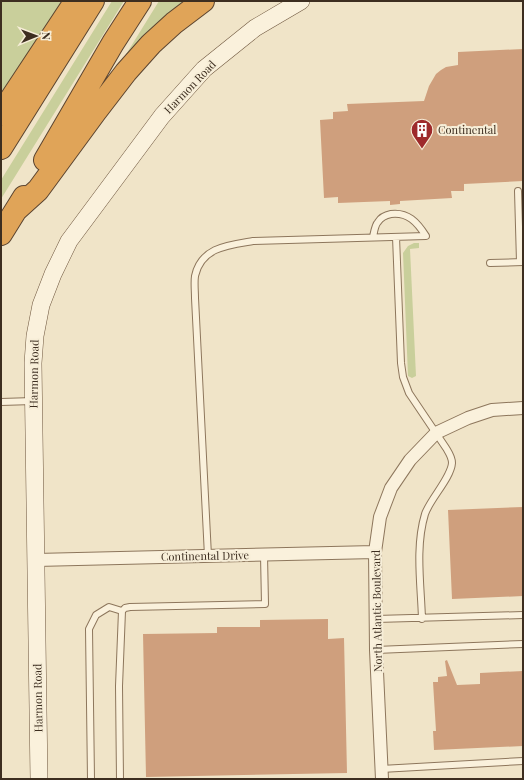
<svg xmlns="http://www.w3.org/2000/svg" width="524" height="780" viewBox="0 0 524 780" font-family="'Playfair Display',serif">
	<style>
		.green { fill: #c9cf9b }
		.building { fill: #cf9f7d }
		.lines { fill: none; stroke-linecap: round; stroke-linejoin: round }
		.lane-casing { stroke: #8d765c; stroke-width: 8 }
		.street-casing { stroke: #8d765c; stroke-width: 14 }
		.secondary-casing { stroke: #6f573f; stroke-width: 18 }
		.highway-casing { stroke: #5b4430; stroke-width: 24 }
		.lane { stroke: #faf1dc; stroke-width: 6 }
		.street { stroke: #faf1dc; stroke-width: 12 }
		.secondary { stroke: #faf1dc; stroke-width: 17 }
		.highway { stroke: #e0a458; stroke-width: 22 }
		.labels { text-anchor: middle; stroke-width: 4; stroke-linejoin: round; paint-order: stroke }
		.street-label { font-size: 11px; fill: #3d2e20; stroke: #f7eed8 }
		.poi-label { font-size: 11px; fill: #3d2e20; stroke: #f7eed8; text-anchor: start }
	</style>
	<rect width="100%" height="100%" fill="#f0e4c8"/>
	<path class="green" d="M1,1H68L1,101Z
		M112,1H124L1,199V180Z
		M159,1H192L117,69Z
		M414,243H419V248L410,249L416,376L412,378L408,376L403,253L408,246Z"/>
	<path class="building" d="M523,49V181L464,184V191H451L452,198L400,201V204L390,205V201L338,203V197L324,198L320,120L333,119V112L348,111L347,104L424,101L429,86L436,74L441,70L446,67L458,65V52Z
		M523,507V596L452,599L448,510Z
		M328,619V639L344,638L347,773L146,777L143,634L217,633V627H260V620Z
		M447,660L457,685L480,684V673L523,671V746L434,750L433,731H436L433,682H438V677L447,676L445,661Z"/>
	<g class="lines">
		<g class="lane-casing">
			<path id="lane" d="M518,191L520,262
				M396,237L401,363L403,377L409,393L446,448C449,453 452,457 452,463C451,478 430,499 425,514C415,547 421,585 422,619
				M490,263L523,262
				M1,402L33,401
				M208,556L195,298C195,291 194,283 195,276C201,247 229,245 253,241L426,236C417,222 408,212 391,214C386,215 381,217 378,222C375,225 374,232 373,237
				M376,619L523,615
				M376,650L523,644
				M381,769L523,761
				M91,779L89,629L96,615L109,607L122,611
				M120,779L119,686L122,611L125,608L130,607L265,604L264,555"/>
		</g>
		<g class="street-casing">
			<path id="street" d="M36,560L375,552
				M382,779L376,650L375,552L380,517L391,488L410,460L436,433L468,418L492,410L523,408"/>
		</g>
		<g class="secondary-casing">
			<path id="secondary" d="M39,779L33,363L35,336L41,305L53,274L69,241L162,116L204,69L255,28L301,1"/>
		</g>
		<g class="highway-casing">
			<path id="highway" d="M1,114L73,5
				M1,148L93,1
				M45,160L113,43L140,1
				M17,209L38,190L96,111L126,72L151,44L174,23L203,1
				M1,234L24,197"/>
		</g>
		<use href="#lane" class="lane"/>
		<use href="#street" class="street"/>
		<use href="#secondary" class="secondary"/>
		<use href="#highway" class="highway"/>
	</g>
	<defs>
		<g id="building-pin" transform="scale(1.15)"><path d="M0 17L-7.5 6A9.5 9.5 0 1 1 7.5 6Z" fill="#9e2a2b" stroke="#f7eed8"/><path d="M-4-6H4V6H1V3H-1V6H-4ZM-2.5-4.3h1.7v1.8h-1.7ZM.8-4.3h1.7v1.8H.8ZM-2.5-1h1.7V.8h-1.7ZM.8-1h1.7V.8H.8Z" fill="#fff"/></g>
	</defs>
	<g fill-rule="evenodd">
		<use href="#building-pin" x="422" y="130"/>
	</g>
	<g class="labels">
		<g class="street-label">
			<text transform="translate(190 87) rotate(-46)" y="4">Harmon Road</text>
			<text transform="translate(34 374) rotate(-89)" y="4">Harmon Road</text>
			<text transform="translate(205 556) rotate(-1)" y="4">Continental Drive</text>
			<text transform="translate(377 611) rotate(-91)" y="4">North Atlantic Boulevard</text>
			<text transform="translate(38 698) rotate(-91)" y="4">Harmon Road</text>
		</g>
		<g class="poi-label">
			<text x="438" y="134">Continental</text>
		</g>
	</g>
	<rect width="524" height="780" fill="none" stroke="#3d2e20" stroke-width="4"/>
	<g transform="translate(36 36) rotate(89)" stroke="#f7eed8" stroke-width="3" paint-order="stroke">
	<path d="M0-3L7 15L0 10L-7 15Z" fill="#3d2e20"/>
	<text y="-6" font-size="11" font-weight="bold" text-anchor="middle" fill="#3d2e20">N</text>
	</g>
</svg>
